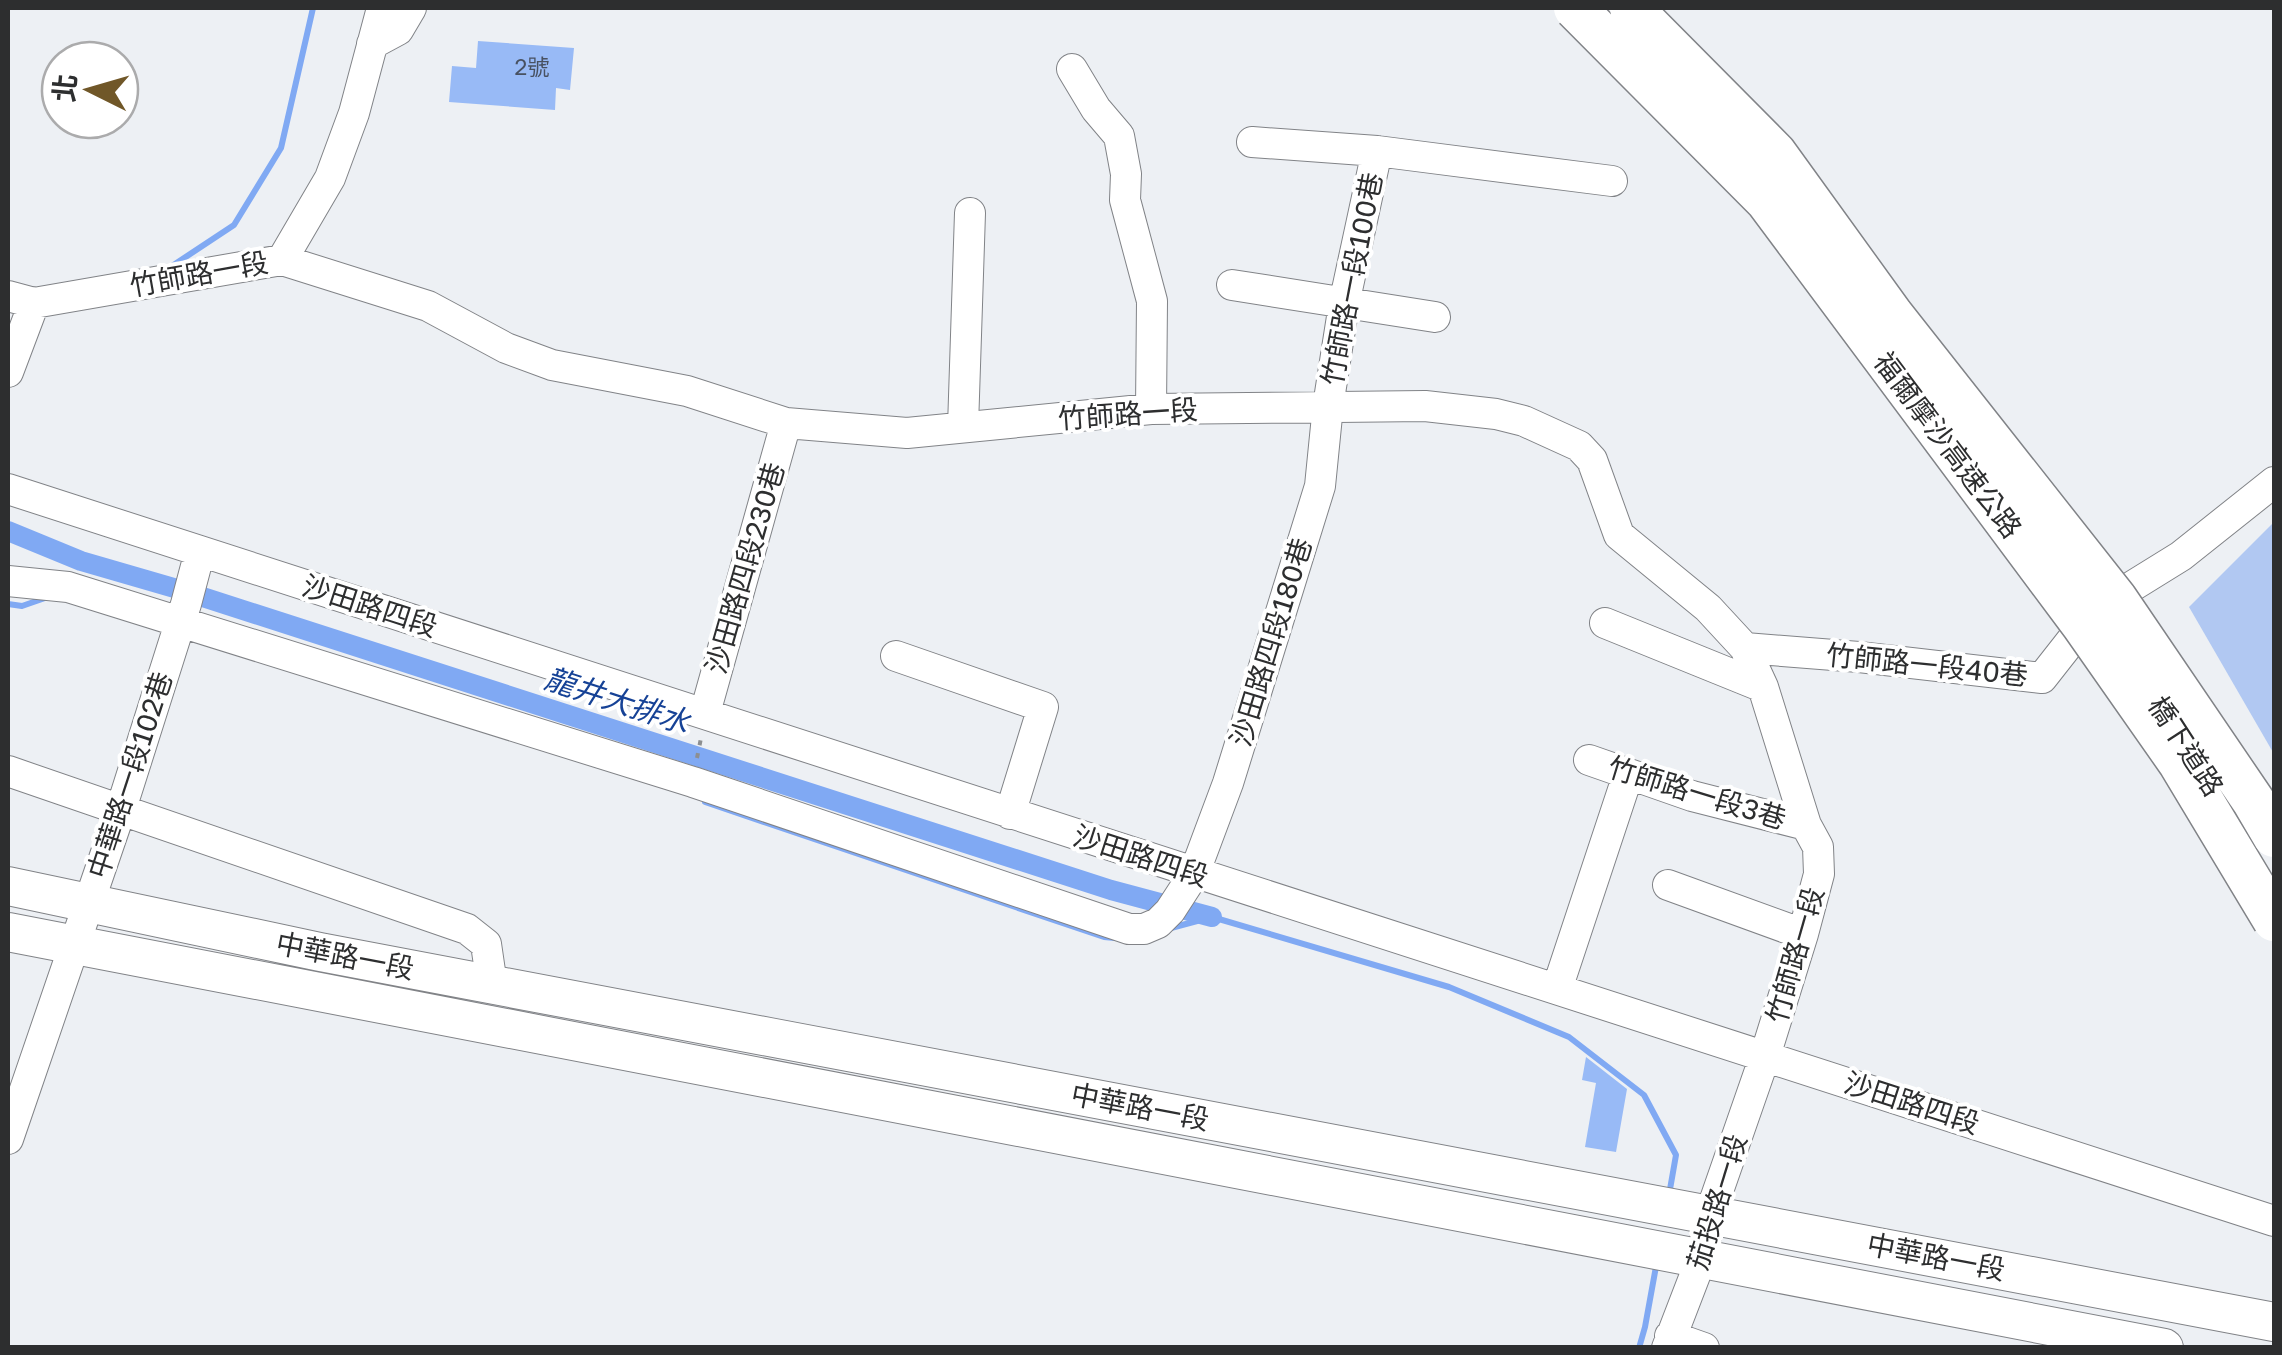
<svg xmlns="http://www.w3.org/2000/svg" width="2282" height="1355" viewBox="0 0 2282 1355" font-family="'Golos Text','Noto Sans TC',sans-serif">
	<style>
		.green { fill: #b1c8f2 }
		.lines { fill: none; stroke-linecap: round; stroke-linejoin: round }
		.stream { stroke: #80a9f3; stroke-width: 6 }
		.canal { stroke: #80a9f3; stroke-width: 20 }
		.building { fill: #98baf6 }
		.minor-casing { stroke: #818387; stroke-width: 32 }
		.major-casing { stroke: #818387; stroke-width: 40 }
		.path { stroke: #8d8f91; stroke-width: 4; stroke-dasharray: 5 8; stroke-linecap: butt }
		.minor { stroke: #fff; stroke-width: 30 }
		.major { stroke: #fff; stroke-width: 38 }
		.highway-bridge-casing { stroke: #818387; stroke-width: 45; stroke-linecap: butt }
		.highway-bridge { stroke: #fff; stroke-width: 42 }
		.labels { text-anchor: middle; stroke-width: 8; stroke-linejoin: round; paint-order: stroke }
		.number-label { font-size: 22px; fill: #485161 }
		.street-label { font-size: 28px; fill: #2d2e2f; stroke: #fff }
		.water-label { font-size: 30px; font-style: italic; fill: #164296; stroke: #fff }
	</style>
	<rect width="100%" height="100%" fill="#edf0f4"/>
	<path class="green" d="M2274,522V754L2189,607Z"/>
	<g class="lines">
		<path class="stream" d="M172,266L234,225L281,148L313,8
			M8,604L22,606L45,598
			M705,802L1104,937L1115,938
			M1171,928L1212,917L1449,987L1569,1037L1644,1095L1676,1155L1669,1195
			M1639,1348L1645,1327L1657,1261"/>
		<path class="canal" d="M8,531L81,561L181,590L1111,890L1212,917"/>
	</g>
	<path class="building" d="M478,41L574,48L570,90L556,88L555,110L449,102L452,66L476,68Z
		M1586,1057L1627,1089L1616,1152L1585,1147L1596,1083L1582,1080Z"/>
	<g class="lines">
		<g class="minor-casing">
			<path id="minor" d="M372,44L398,30L411,8
				M1072,69L1096,109L1119,136L1126,174L1125,200L1152,301L1151,409
				M1252,142L1377,151L1612,181
				M282,260L330,178L354,113L382,8
				M1232,285L1435,317
				M8,296L34,303L282,260L428,306L506,348L552,365L687,391L786,423L907,433L1151,409L1425,406L1496,414L1524,421L1579,446L1592,460L1619,535L1708,608L1745,648L1763,687L1806,825L1818,847L1819,874L1803,934L1765,1056L1710,1214L1702,1257L1667,1348
				M8,372L34,303
				M963,427L970,213
				M8,489L2274,1221
				M8,581L68,587L693,782L1129,929H1144L1158,923L1170,911L1194,874L1228,783L1320,486L1328,406L1344,304L1377,151
				M1605,623L1763,687
				M1745,648L1859,657L2042,678L2097,608L2181,556L2274,482
				M896,656L1043,707L1010,814
				M705,713L786,423
				M1589,760L1692,796L1806,825
				M8,771L467,929L486,944L492,985
				M1668,885L1803,934
				M1557,989L1624,787
				M8,1139L121,809L186,604L200,551
				M1670,1336L1704,1348"/>
		</g>
		<g class="major-casing">
			<path id="major" d="M8,886L320,952L2274,1322
				M8,932L2164,1348"/>
		</g>
		<path class="path" d="M697,758L701,738"/>
		<use href="#minor" class="minor"/>
		<use href="#major" class="major"/>
		<g class="highway-bridge-casing">
			<path id="highway-bridge" d="M1575,8L1767,201L2083,625L2179,762L2274,920
				M1631,8L1775,153L1892,315L2116,599L2254,802L2274,836"/>
		</g>
		<use href="#highway-bridge" class="highway-bridge"/>
	</g>
	<g class="labels">
		<g class="number-label">
			<text x="532" y="75">2號</text>
		</g>
		<g class="street-label">
			<text transform="translate(199 274) rotate(-10)" y="10">竹師路一段</text>
			<text transform="translate(1352 279) rotate(-79)" y="10">竹師路一段100巷</text>
			<text transform="translate(1128 414) rotate(-4)" y="10">竹師路一段</text>
			<text transform="translate(1948 445) rotate(53)" y="10">福爾摩沙高速公路</text>
			<text transform="translate(745 568) rotate(-74)" y="10">沙田路四段230巷</text>
			<text transform="translate(370 606) rotate(18)" y="10">沙田路四段</text>
			<text transform="translate(1271 642) rotate(-73)" y="10">沙田路四段180巷</text>
			<text transform="translate(1927 665) rotate(6)" y="10">竹師路一段40巷</text>
			<text transform="translate(2186 746) rotate(57)" y="10">橋下道路</text>
			<text transform="translate(130 775) rotate(-72)" y="10">中華路一段102巷</text>
			<text transform="translate(1697 793) rotate(17)" y="10">竹師路一段3巷</text>
			<text transform="translate(1141 856) rotate(18)" y="10">沙田路四段</text>
			<text transform="translate(1795 955) rotate(-74)" y="10">竹師路一段</text>
			<text transform="translate(345 956) rotate(11)" y="10">中華路一段</text>
			<text transform="translate(1912 1103) rotate(18)" y="10">沙田路四段</text>
			<text transform="translate(1140 1107) rotate(11)" y="10">中華路一段</text>
			<text transform="translate(1717 1202) rotate(-73)" y="10">茄投路一段</text>
			<text transform="translate(1936 1257) rotate(11)" y="10">中華路一段</text>
		</g>
		<g class="water-label">
			<text transform="translate(617 701) rotate(18)" y="10">龍井大排水</text>
		</g>
	</g>
	<rect width="2282" height="1355" fill="none" stroke="#2d2e2f" stroke-width="20"/>
	<g transform="translate(90 90) rotate(275)"><circle r="48" fill="#ffffff" stroke="#ababac" stroke-width="2.5"/>
	<path d="M0-8L18 38L0 25L-18 38Z" fill="#705728"/>
	<text y="-15" font-size="28" font-weight="bold" text-anchor="middle" fill="#2d2e2f">北</text>
	</g>
</svg>
